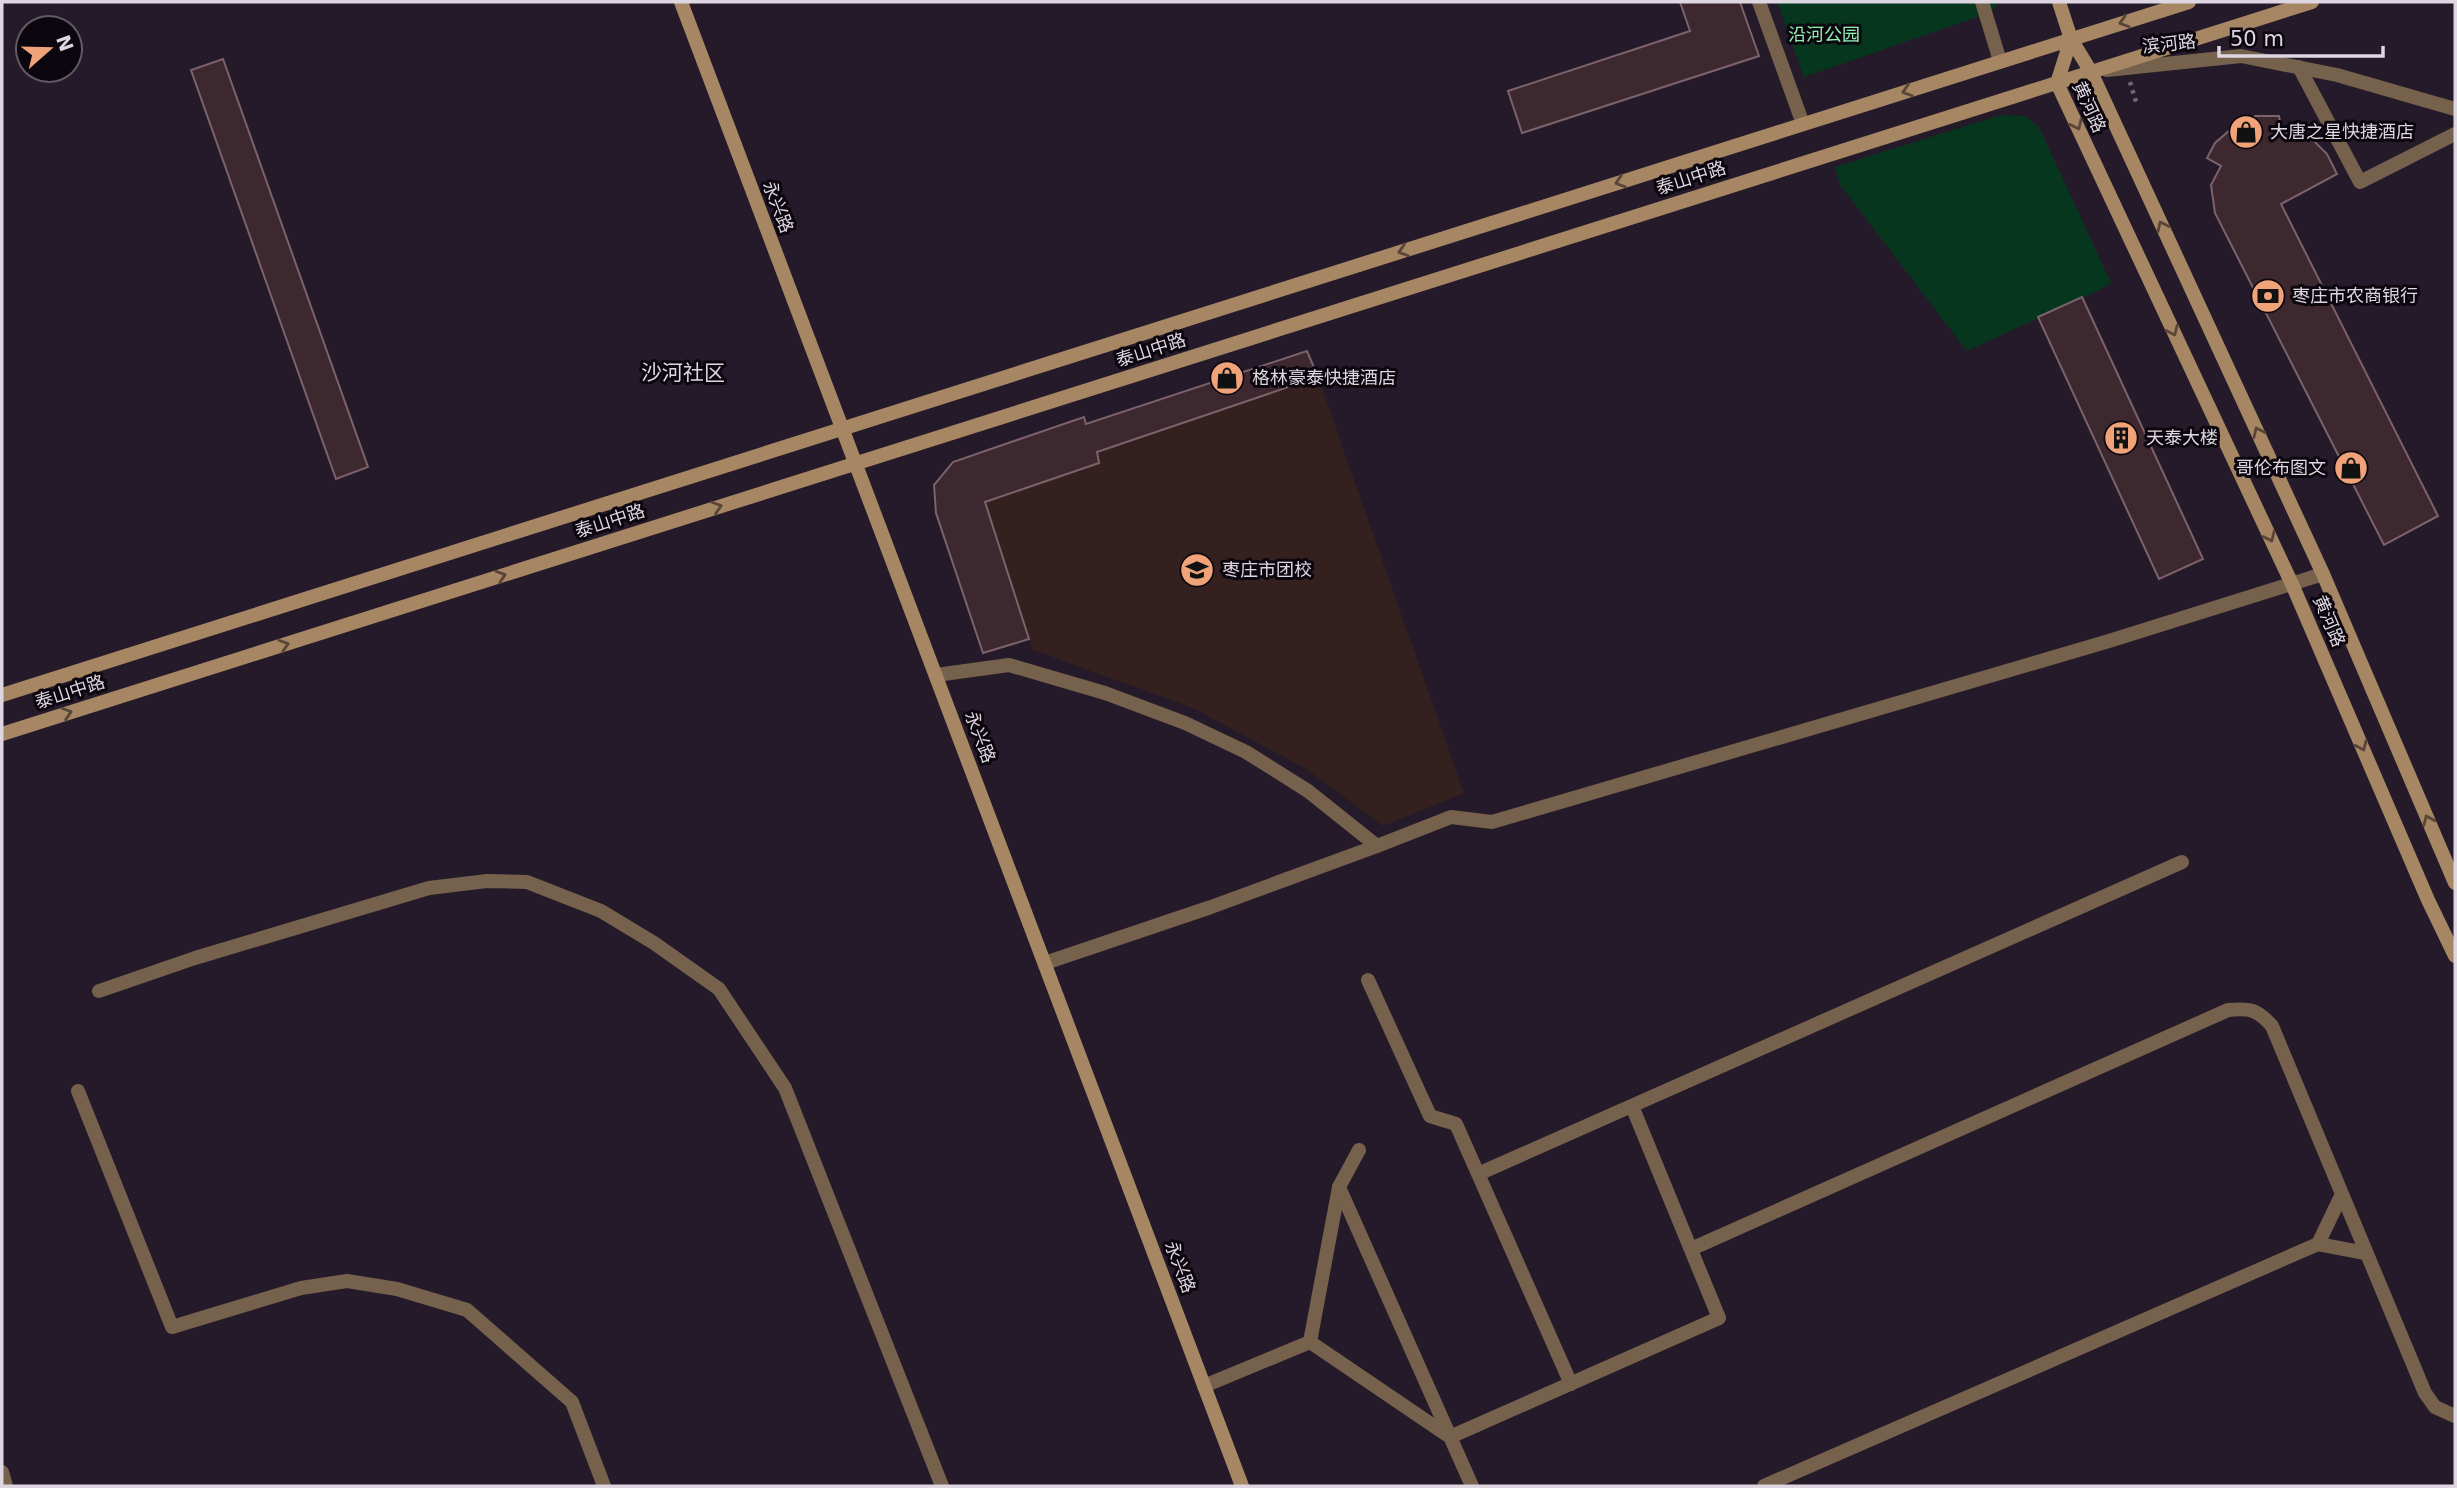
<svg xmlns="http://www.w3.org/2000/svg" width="2457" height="1488" viewBox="0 0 2457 1488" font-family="'DejaVu Sans','Noto Sans SC',sans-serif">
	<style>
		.education { fill: #34211f }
		.green { fill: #06371e }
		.building { fill: #3d282f; stroke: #7c626a; stroke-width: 2 }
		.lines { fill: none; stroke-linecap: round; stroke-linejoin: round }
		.path { stroke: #6f6573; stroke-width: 4.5; stroke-dasharray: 3.5 5; stroke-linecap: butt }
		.lane { stroke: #75614c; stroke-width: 14 }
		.street { stroke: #75614c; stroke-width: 14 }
		.secondary { stroke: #a78664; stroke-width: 14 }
		.oneway { stroke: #5a4639 }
		.labels { text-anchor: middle; stroke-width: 6; stroke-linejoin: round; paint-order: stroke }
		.park-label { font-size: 18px; fill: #92eeb4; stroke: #0c070e }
		.street-label { font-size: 18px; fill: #ded6e1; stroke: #0c070e }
		.poi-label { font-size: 18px; fill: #ded6e1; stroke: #0c070e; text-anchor: start }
		.quarter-label { font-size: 21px; fill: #ded6e1; stroke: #0c070e }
	</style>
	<rect width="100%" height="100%" fill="#251a2a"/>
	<path class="education" d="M1318,377L1464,793L1383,826L1308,770L1193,708L1033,650L985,502L1099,463L1097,451Z"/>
	<path class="green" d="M1777,2H1998L1992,12L1804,77Z
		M2001,115L2025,116L2039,127L2111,283L2097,291L1967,351L1840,185L1835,167Z"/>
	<path class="building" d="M1680,2H1740L1759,56L1522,133L1508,91L1690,31Z
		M223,59L368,467L336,479L191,70Z
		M2255,116H2279L2282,133L2297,134L2313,140L2327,154L2337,174L2281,204L2438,516L2384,545L2215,213L2211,185L2221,166L2207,158L2215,143L2231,129Z
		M2082,297L2203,559L2159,579L2038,317Z
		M1307,351L1318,377L1097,452L1099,463L985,502L1029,639L983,653L936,513L934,485L953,462L1084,417L1086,424Z"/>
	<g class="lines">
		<path class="path" d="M2130,82L2137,105"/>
		<path class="lane" d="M1310,1342L1339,1187L1359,1150"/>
		<path class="street" d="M1759,2L1803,124
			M1982,2L2000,61
			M2299,67L2360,182L2455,134
			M2107,70L2241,56L2337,75L2455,109
			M936,675L1009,665L1105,693L1185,723L1246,752L1308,791L1377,846L1211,907L1045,963
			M1377,846L1451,817L1492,822L2109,641L2323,574
			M1368,980L1430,1116L1456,1124L1571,1384
			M99,991L195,958L429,888L487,881L527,882L601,911L654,943L719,989L785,1088L942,1486
			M78,1091L172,1327L301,1288L347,1281L397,1289L467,1310L572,1402L604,1486
			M1478,1174L2182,862
			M1339,1187L1472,1486
			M2341,1196L2318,1244L2365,1253
			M1691,1249L2228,1010C2250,1008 2257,1009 2272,1026L2425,1393L2435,1407L2455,1416
			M1204,1386L1310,1342L1450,1437L1719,1318L1632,1106
			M2,1472L6,1486
			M1764,1486L2318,1244"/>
		<path class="secondary" d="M681,2L1242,1486
			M2059,2L2071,39L2091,72L2323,574L2455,883
			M2071,39L2057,83L2292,584L2428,900L2455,956
			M2,695L2189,2
			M2,734L2312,2"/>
	</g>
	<defs><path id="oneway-chevron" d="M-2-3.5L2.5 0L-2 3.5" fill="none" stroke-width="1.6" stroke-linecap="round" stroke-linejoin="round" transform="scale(1.75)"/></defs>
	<g class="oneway">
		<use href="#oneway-chevron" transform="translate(2124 22) rotate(162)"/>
		<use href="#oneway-chevron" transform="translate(1907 91) rotate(162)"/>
		<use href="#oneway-chevron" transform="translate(2077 125) rotate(65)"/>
		<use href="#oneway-chevron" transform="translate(1620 182) rotate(162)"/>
		<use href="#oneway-chevron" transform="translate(2162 226) rotate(-115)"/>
		<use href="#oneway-chevron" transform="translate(1403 251) rotate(162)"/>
		<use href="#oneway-chevron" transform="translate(2173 331) rotate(65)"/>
		<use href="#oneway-chevron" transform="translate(2258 432) rotate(-115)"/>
		<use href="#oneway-chevron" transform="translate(717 507) rotate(-18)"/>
		<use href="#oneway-chevron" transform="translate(2270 537) rotate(65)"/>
		<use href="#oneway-chevron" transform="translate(501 576) rotate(-18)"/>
		<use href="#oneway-chevron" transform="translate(284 645) rotate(-18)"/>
		<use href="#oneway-chevron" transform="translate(67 713) rotate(-18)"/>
		<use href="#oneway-chevron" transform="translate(2362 746) rotate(67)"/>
		<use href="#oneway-chevron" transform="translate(2428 820) rotate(-113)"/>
	</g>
	<defs>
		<g id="shop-disc" transform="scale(1.75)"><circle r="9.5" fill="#f0a278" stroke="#0c070e"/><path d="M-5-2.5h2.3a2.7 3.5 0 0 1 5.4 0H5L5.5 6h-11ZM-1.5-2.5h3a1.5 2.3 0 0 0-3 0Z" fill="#111"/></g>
		<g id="bank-disc" transform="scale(1.75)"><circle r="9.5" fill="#f0a278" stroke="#0c070e"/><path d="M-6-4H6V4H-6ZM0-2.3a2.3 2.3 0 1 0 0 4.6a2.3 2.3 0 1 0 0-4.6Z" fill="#111"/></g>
		<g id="building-disc" transform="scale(1.75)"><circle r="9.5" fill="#f0a278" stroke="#0c070e"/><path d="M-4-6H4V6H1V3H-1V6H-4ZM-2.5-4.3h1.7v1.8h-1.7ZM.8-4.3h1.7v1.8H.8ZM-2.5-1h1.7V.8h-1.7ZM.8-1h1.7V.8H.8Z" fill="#111"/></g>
		<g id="school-disc" transform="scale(1.75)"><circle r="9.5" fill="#f0a278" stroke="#0c070e"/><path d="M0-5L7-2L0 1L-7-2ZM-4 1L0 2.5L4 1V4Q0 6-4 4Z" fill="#111"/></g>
	</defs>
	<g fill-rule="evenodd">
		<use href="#shop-disc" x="2246" y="132"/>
		<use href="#bank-disc" x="2268" y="296"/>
		<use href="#shop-disc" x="1227" y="378"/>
		<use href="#building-disc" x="2121" y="438"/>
		<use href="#shop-disc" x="2351" y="468"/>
		<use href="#school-disc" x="1197" y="570"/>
	</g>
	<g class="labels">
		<g class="park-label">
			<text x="1824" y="41">沿河公园</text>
		</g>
		<g class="street-label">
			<text transform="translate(2169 44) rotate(-6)" y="6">滨河路</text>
			<text transform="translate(2089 107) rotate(65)" y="6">黄河路</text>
			<text transform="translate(1691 178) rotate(-18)" y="6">泰山中路</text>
			<text transform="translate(778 207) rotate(69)" y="6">永兴路</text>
			<text transform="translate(1151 350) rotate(-18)" y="6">泰山中路</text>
			<text transform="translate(610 521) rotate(-18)" y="6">泰山中路</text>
			<text transform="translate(2329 621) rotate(67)" y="6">黄河路</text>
			<text transform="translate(70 692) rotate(-18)" y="6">泰山中路</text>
			<text transform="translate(980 737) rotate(69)" y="6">永兴路</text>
			<text transform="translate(1180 1267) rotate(69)" y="6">永兴路</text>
		</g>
		<g class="poi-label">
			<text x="2270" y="138">大唐之星快捷酒店</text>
			<text x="2292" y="302">枣庄市农商银行</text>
			<text x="1252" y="384">格林豪泰快捷酒店</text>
			<text x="2146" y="444">天泰大楼</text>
			<text x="2326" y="474" text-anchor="end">哥伦布图文</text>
			<text x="1222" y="576">枣庄市团校</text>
		</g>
		<g class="quarter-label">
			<text x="683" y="380">沙河社区</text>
		</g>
	</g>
	<rect width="2457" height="1488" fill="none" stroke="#ded6e1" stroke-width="7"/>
	<g transform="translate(49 49) rotate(70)"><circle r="33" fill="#0c070e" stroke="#605a62" stroke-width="2"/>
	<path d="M0-5L12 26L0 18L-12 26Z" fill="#f0a278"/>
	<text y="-10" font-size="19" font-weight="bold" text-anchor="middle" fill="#ded6e1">N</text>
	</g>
	<path d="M2219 46v10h164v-10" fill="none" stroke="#ded6e1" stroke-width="3.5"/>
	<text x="2230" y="46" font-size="21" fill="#ded6e1" stroke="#0c070e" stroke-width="5" paint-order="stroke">50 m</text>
</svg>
